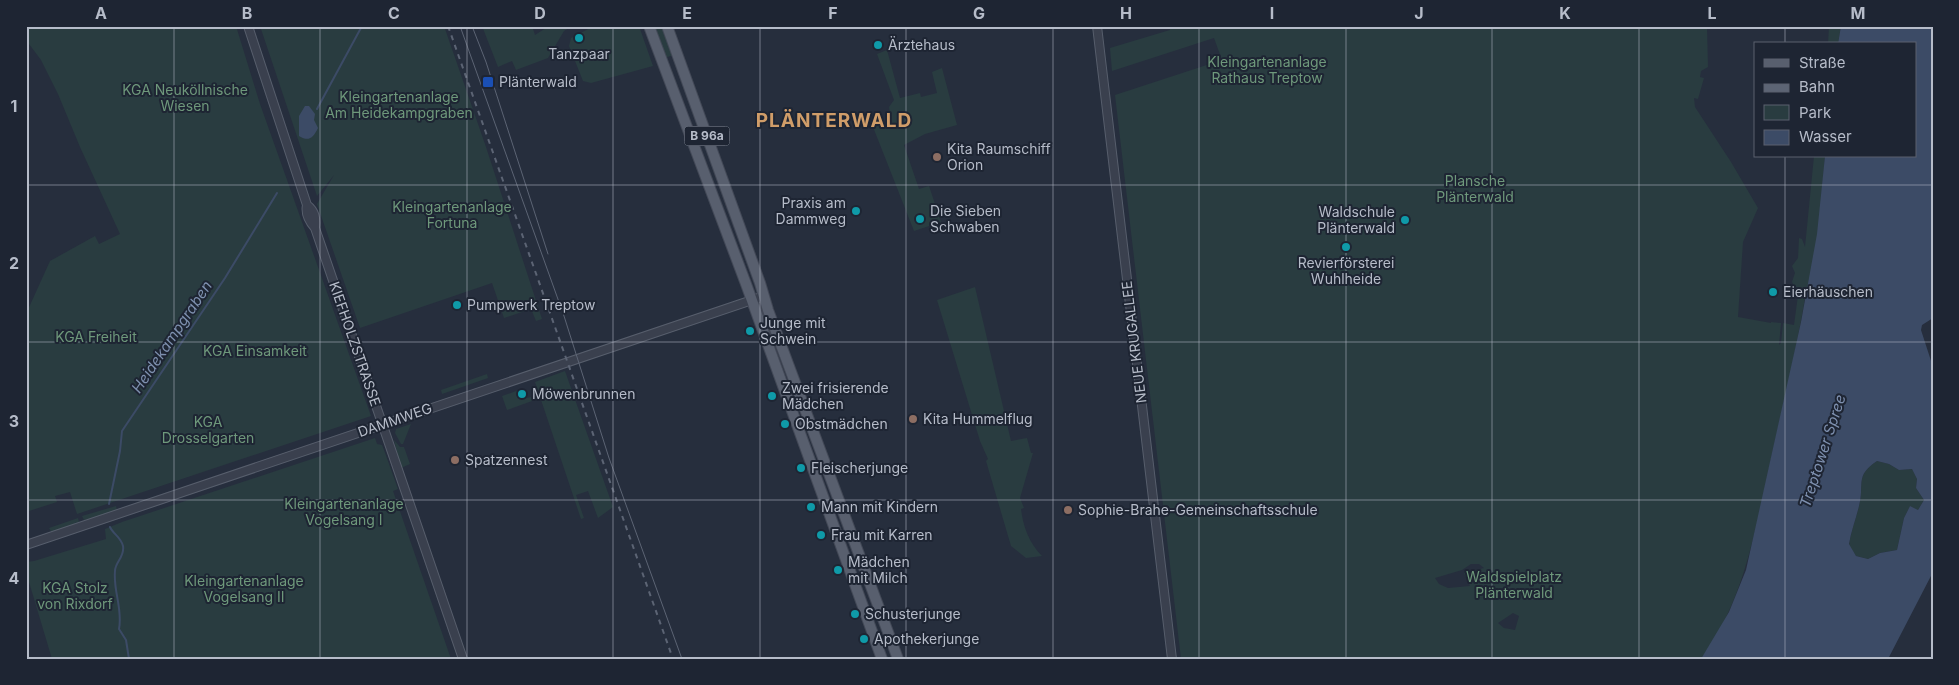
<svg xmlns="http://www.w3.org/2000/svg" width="1959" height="685" viewBox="0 0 1959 685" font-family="Inter,sans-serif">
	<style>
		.green { fill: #293c40; fill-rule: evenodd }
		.water { fill: #3c4b66; fill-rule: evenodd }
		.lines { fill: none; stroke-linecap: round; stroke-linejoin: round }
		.stream { stroke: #3c4b66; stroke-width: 2 }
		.minor-casing { stroke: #575e6c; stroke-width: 10 }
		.major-casing { stroke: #434957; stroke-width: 12 }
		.minor { stroke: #3a404e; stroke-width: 8 }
		.major { stroke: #585f6e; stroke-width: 10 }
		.tram { stroke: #5c6474; stroke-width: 1 }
		.rail { stroke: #5c6474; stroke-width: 2; stroke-dasharray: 5 5; stroke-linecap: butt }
		.grid { fill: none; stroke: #b6bcc9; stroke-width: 1; stroke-opacity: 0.55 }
		.culture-dot { fill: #0f9aa8; stroke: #1e2533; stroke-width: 2 }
		.transit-dot { fill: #1a4fb4; stroke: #1e2533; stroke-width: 2 }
		.education-dot { fill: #8d6e63; stroke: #1e2533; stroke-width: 2 }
		.labels { text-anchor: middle; stroke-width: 4; stroke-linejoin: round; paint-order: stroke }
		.shield { fill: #1e2533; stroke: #888f9c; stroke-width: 1 }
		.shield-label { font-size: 12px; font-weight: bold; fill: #b6bcc9 }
		.poi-label { font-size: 14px; fill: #b6bcc9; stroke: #1e2533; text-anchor: start }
		.park-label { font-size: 14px; fill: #6e987b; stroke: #1e2533 }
		.street-label { font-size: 14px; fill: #b6bcc9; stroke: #1e2533 }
		.water-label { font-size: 15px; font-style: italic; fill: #7e90af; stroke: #1e2533 }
		.district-label { font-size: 19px; font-weight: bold; letter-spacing: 1px; fill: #d09d69; stroke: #1e2533 }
		.neatline { fill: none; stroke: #b6bcc9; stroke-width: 2 }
		.grid-label { font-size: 16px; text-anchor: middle; font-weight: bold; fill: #b6bcc9 }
	</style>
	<rect width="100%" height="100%" fill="#262e3d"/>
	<path class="green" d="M26,26H236L260,104L371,416L77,514L70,492L55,496L57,502L26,512V314L50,261L95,236L99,244L120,234L80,147L58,94L41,60L26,40Z
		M260,26H444L486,147L542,319L536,321L531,309L504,318L492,283L360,328L317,204L334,175L317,196Z
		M482,26H532L535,35L549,26H572L564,31L548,58L516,70L512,61L498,67Z
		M594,26H639L653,66L591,83L583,81L569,46L571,38Z
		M653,26H663L673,55L665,58Z
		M1169,26H1707L1708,67L1701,71L1700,77L1704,78L1698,99L1694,98L1695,107L1731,162L1758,208L1743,242L1738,317L1771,323V322L1781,323L1779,345L1781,343L1783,323L1794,325L1799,288L1794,286L1792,282L1795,273L1792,266L1798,258L1799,238L1802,239L1805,247L1814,156H1825L1814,286L1806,292C1797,348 1783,404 1771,459C1755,529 1745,600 1701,659H1181L1115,95L1222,60L1214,38L1112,71L1110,48L1170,30ZM1471,564H1479L1484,568L1464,573L1470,586L1448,588L1439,584L1435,578L1462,570ZM1513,613L1519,616L1515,630L1504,628L1498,623Z
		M1829,26H1841L1838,44H1828Z
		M887,50L900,98L920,93L921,97L937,93L932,72L942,68L957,125L925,134L904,145L919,189L929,186L941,222L914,231L873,127L891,120L889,107L894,100L877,54Z
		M975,287L1011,441L1027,438L1031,453H1033L1020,498L1024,508L1021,509C1023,526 1029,543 1042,556L1026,558L1011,546L986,461L988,459L980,441L937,300Z
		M565,371L613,507L598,518L588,491L576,495L584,518L581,519L535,382Z
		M487,374L488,378L442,394L441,390Z
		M519,390L521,395L525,394L527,398L531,397L532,401L507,410L502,396Z
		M411,424L403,444H401L395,433L396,429Z
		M375,438L377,444L382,445L384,450L398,489L393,491L451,659H52L26,572V562L34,561L106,539L105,529L122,522Z
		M394,440L400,447H404L410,464L401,468Z
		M1877,461L1889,464L1899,470L1912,469L1917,479L1916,488L1924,500L1918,510L1910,506L1904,518L1897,550L1880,553L1868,559L1856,556L1849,545C1851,531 1856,519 1859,506C1865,485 1854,476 1877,461Z
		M116,506L117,510L90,520L87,519L84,520L82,516Z
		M78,518L79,522L75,523L74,526L52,533L49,528Z"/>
	<path class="water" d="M1841,26H1933V318L1922,325L1921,330L1933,367V572L1888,659H1701L1729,612L1746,570L1801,322L1817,234L1825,156H1915V44H1838ZM1877,461L1889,464L1899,470L1912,469L1917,479L1916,488L1924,500L1918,510L1910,506L1904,518L1897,550L1880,553L1868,559L1856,556L1849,544C1851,531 1856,519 1859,506C1865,485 1854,476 1877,461Z
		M305,106H309L315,114L314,120L318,128C313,138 309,142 299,136V116Z"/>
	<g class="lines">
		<path class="stream" d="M317,109L362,26
			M109,504L120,451L122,431L225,278L277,193
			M110,527C113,534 121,537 123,546C125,557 115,562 115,571C113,591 123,609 119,629L126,640L129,659"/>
		<g class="minor-casing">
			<path id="minor" d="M248,26L307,205C305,214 309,221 315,228L463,659
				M1097,26L1172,659
				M307,205C315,211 316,218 315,228
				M26,545L764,296"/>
		</g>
		<g class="major-casing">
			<path id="major" d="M649,26L746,284L882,659
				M667,26L760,283L768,310L898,659"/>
		</g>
		<use href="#minor" class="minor"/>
		<use href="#major" class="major"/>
		<path class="tram" d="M460,26L564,316L609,458L682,659
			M472,26L486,62L548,254"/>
		<path class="rail" d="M448,26L673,659"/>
	</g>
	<path class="grid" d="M174,26V659M320,26V659M467,26V659M613,26V659M760,26V659M906,26V659M1053,26V659M1199,26V659M1346,26V659M1492,26V659M1639,26V659M1785,26V44M1785,156V659M26,185H1933M26,342H1933M26,500H1933"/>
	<g class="culture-dot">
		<circle cx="579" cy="38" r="5"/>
		<circle cx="878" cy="45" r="5"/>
		<circle cx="856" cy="211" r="5"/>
		<circle cx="920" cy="219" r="5"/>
		<circle cx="1405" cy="220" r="5"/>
		<circle cx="1346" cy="247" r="5"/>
		<circle cx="1773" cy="292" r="5"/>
		<circle cx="457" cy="305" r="5"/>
		<circle cx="750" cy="331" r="5"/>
		<circle cx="522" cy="394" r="5"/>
		<circle cx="772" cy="396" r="5"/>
		<circle cx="785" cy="424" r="5"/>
		<circle cx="801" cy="468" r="5"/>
		<circle cx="811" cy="507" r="5"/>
		<circle cx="821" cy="535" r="5"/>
		<circle cx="838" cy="570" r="5"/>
		<circle cx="855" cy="614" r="5"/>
		<circle cx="864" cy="639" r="5"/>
	</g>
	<rect class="transit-dot" x="482" y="76" width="12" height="12" rx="2.5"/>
	<g class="education-dot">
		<circle cx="937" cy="157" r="5"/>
		<circle cx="913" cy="419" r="5"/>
		<circle cx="455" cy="460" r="5"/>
		<circle cx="1068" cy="510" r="5"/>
	</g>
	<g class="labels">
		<rect class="shield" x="684.5" y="126.5" width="45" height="19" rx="4"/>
		<g class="shield-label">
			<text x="707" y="140">B 96a</text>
		</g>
		<g class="poi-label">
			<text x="888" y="50">Ärztehaus</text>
			<text x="579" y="59" text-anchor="middle">Tanzpaar</text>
			<text x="499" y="87">Plänterwald</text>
			<text x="947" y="154">Kita Raumschiff<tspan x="947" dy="16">Orion</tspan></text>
			<text x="846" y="208" text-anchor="end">Praxis am<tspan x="846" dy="16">Dammweg</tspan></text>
			<text x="930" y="216">Die Sieben<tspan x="930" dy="16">Schwaben</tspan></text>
			<text x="1395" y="217" text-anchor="end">Waldschule<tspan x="1395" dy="16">Plänterwald</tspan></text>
			<text x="1346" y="268" text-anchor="middle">Revierförsterei<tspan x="1346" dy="16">Wuhlheide</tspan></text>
			<text x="1783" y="297">Eierhäuschen</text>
			<text x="467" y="310">Pumpwerk Treptow</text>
			<text x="760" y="328">Junge mit<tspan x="760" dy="16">Schwein</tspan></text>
			<text x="782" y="393">Zwei frisierende<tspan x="782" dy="16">Mädchen</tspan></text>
			<text x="532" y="399">Möwenbrunnen</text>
			<text x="923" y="424">Kita Hummelflug</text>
			<text x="795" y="429">Obstmädchen</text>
			<text x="465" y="465">Spatzennest</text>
			<text x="811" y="473">Fleischerjunge</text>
			<text x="821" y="512">Mann mit Kindern</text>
			<text x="1078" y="515">Sophie-Brahe-Gemeinschaftsschule</text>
			<text x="831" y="540">Frau mit Karren</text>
			<text x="848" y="567">Mädchen<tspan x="848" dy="16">mit Milch</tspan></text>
			<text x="865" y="619">Schusterjunge</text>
			<text x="874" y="644">Apothekerjunge</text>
		</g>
		<g class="park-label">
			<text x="1267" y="67">Kleingartenanlage<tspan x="1267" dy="16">Rathaus Treptow</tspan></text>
			<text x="185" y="95">KGA Neuköllnische<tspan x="185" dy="16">Wiesen</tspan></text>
			<text x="399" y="102">Kleingartenanlage<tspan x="399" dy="16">Am Heidekampgraben</tspan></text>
			<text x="1475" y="186">Plansche<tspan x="1475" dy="16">Plänterwald</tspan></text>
			<text x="452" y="212">Kleingartenanlage<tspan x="452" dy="16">Fortuna</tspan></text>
			<text x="96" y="342">KGA Freiheit</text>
			<text x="255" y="356">KGA Einsamkeit</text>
			<text x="208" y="427">KGA<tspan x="208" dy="16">Drosselgarten</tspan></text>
			<text x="344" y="509">Kleingartenanlage<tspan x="344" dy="16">Vogelsang I</tspan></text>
			<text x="1514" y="582">Waldspielplatz<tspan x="1514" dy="16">Plänterwald</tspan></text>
			<text x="244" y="586">Kleingartenanlage<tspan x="244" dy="16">Vogelsang II</tspan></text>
			<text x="75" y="593">KGA Stolz<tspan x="75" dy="16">von Rixdorf</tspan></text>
		</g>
		<g class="street-label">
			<text transform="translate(1134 342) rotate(-97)" y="5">NEUE KRUGALLEE</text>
			<text transform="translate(355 344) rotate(71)" y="5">KIEFHOLZSTRASSE</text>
			<text transform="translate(395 420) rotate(-19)" y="5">DAMMWEG</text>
		</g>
		<g class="water-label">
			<text transform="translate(172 337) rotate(-56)" y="5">Heidekampgraben</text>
			<text transform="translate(1823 451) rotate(-72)" y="5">Treptower Spree</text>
		</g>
		<g class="district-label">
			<text x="834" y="127">PLÄNTERWALD</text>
		</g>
	</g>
	<rect width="1959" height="685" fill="none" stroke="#1e2533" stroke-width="55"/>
	<rect x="1754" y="42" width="162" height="115" fill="#1e2533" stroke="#5b616f"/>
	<rect x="1764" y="59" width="25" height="8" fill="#585f6e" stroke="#5b616f"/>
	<text x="1799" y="68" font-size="15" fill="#b6bcc9">Straße</text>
	<rect x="1764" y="84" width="25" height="8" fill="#5c6474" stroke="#5b616f"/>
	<text x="1799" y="92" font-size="15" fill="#b6bcc9">Bahn</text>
	<rect x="1764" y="105" width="25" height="15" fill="#293c40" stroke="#5b616f"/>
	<text x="1799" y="118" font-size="15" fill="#b6bcc9">Park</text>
	<rect x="1764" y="130" width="25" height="15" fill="#3c4b66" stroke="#5b616f"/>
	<text x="1799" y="142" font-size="15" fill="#b6bcc9">Wasser</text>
	<rect x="28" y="28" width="1904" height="630" class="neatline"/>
	<g class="grid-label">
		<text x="101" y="19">A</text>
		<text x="247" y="19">B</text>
		<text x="394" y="19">C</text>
		<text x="540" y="19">D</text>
		<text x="687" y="19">E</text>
		<text x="833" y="19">F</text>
		<text x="979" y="19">G</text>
		<text x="1126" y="19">H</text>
		<text x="1272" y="19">I</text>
		<text x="1419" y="19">J</text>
		<text x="1565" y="19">K</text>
		<text x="1712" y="19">L</text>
		<text x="1858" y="19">M</text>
		<text x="14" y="112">1</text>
		<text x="14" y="269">2</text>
		<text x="14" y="427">3</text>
		<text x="14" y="584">4</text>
	</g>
</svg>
